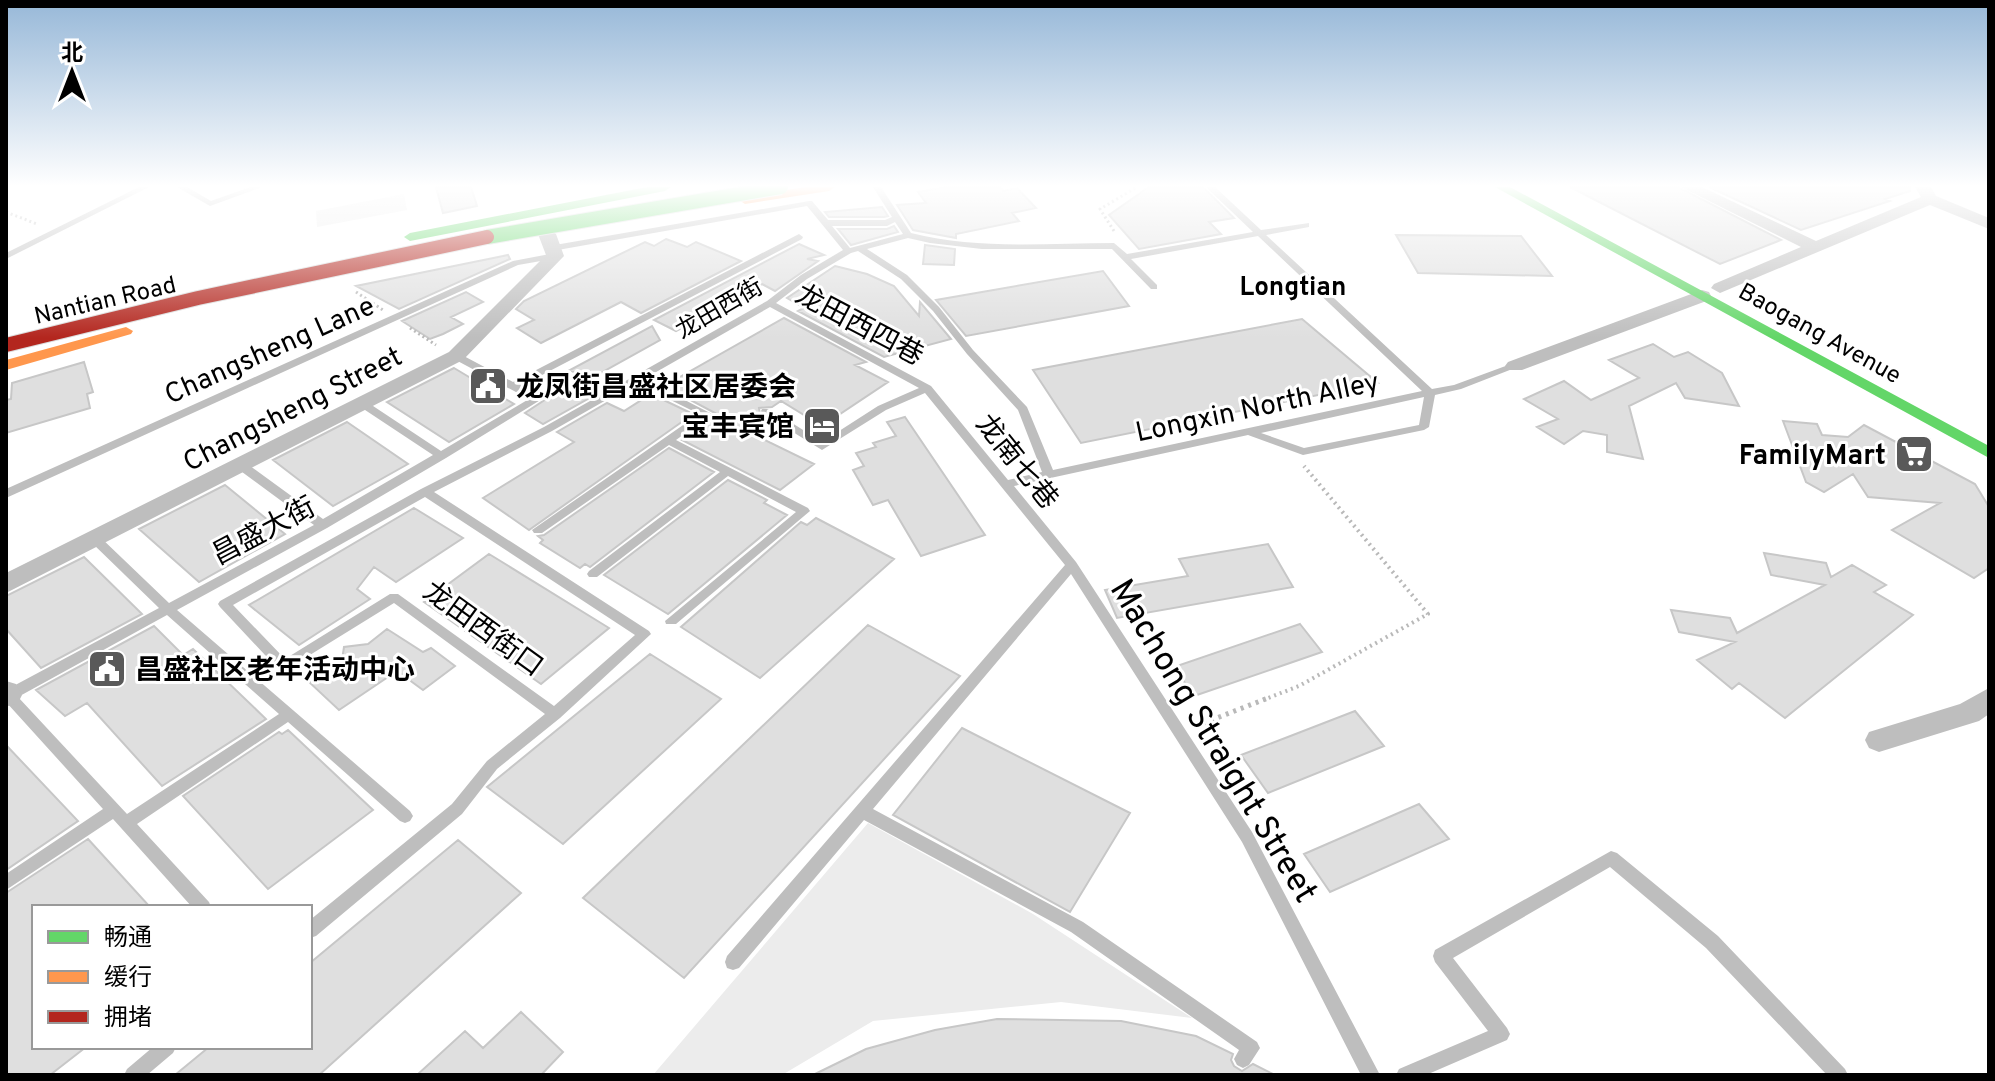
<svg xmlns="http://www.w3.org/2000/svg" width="1995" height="1081" viewBox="0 0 1995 1081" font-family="Overpass,'Noto Sans SC',sans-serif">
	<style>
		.green { fill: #ececec }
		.building { fill: #dfdfdf; stroke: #c7c7c7; stroke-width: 2 }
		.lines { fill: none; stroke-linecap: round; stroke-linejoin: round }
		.path-far2 { stroke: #b9b9b9; stroke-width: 3; stroke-dasharray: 2 3; stroke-linecap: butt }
		.path-far1 { stroke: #b9b9b9; stroke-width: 4; stroke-dasharray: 2 4; stroke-linecap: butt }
		.path { stroke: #b9b9b9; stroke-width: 5; stroke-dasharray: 3 5; stroke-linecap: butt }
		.lane { fill: #bebebe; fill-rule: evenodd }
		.street { fill: #bebebe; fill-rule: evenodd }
		.fast { fill: #63d668; fill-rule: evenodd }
		.slow { fill: #ff974d; fill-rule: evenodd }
		.fast-bridge-casing { stroke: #dbdbdb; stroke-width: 16; stroke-linecap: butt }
		.jam-bridge-casing { stroke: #dbdbdb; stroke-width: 16; stroke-linecap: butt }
		.fast-bridge { stroke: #63d668; stroke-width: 14 }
		.jam-bridge { stroke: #b3261e; stroke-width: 14 }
		.labels { text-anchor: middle; stroke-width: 6; stroke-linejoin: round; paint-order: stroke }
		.far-street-label { font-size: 24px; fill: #000; stroke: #fff }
		.far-neighbourhood-label { font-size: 26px; font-weight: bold; fill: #000; stroke: #fff }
		.street-label { font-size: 28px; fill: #000; stroke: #fff }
		.poi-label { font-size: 28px; font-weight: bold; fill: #000; stroke: #fff; text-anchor: start }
		.near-street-label { font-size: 34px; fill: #000; stroke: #fff }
	</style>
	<rect width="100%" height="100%" fill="#fff"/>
	<path class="green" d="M404,194L407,210L317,227L316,211Z
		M868,823L1033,914L1192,1018L1061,1002L873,1021L782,1075H653Z"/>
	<path class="building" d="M436,187H471L477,206L443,213Z
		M947,187H1000L1003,191L1017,188L1036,208L1012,213L1019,221L956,234V238L913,230L897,205L926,203L918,192Z
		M1149,187H1203L1234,218L1209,222L1221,234L1139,249L1109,215Z
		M1570,187H1678L1781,240L1720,264Z
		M1709,187H1910V191L1885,199L1890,201L1801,230Z
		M882,207L888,216L884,217H829L825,212Z
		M894,226L898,232L851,245L838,229H887Z
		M1396,235L1521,236L1552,276L1418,273Z
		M666,239L687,247L696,242L741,261L641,313L621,302L541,343L517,328L534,320L516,309L524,301L645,242L654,246Z
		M799,244L824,255L807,259L818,261L775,291L762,284L676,331L654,320Z
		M925,245L955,249L954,265L923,264Z
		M508,255L510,259L399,309L356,286Z
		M835,266L867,274L894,286L919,316L920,302L951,339L884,357L798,311L804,308L787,298Z
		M1103,271L1129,306L966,336L936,300Z
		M466,292L483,302L451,317L463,324L443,334L430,339L402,321Z
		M784,318L866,362L855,365L888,382L822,426L781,401L772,407L759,408L760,415L740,428L814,464L780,490L682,440L715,413L664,386Z
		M1302,319L1378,383L1081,443L1033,370Z
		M652,326L660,340L588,380L570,370Z
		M1653,344L1674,357L1688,352L1722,373L1739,406L1685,398L1676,383L1629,406L1643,459L1607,452V435L1583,431L1564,444L1537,427L1558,419L1524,399L1564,381L1591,400L1639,378L1609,360Z
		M84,362L93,392L87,394L90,408L6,433V400L11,399L12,383Z
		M454,368L514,404L449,442L387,402Z
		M569,384L593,396L543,424L525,413Z
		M651,394L693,414L529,530L483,498L574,442L557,432L607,403L624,411Z
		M905,417L985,535L921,556L888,500L873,505L853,470L864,466L856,453L876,447L873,443L896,436L887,422Z
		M1783,421L1817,424L1822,435L1848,437L1864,425L1975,484L1989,507V568L1974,578L1892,530L1940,503L1868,497L1853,474L1824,492L1806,482Z
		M347,422L408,464L333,506L273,460Z
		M669,448L714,472L590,567L585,564L580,568L540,543L543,540L538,536L544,535Z
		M728,480L767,500L764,503L787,515L668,614L604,575Z
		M225,485L285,534L199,582L139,529Z
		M414,508L463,538L396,582L374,567L357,589L370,599L299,645L249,605Z
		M816,518L894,559L760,678L681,627L801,522L807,525Z
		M1268,544L1293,587L1117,618L1105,590L1188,576L1179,559Z
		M1764,553L1826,563L1831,577L1852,565L1886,585L1874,592L1913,615L1785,718L1739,683L1732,689L1697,660L1735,642L1679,632L1671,610L1730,618L1737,633L1825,585L1771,575Z
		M489,554L609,628L541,684L424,602Z
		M84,557L142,614L41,668L6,629V596Z
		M1300,624L1322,652L1194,696L1174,667Z
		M868,625L960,676L684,978L583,898Z
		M154,626L183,655L193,649L266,719L162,786L87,703L65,716L36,690Z
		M387,629L423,652L431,648L455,666L423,690L397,671L339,710L309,682L342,660L344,647L368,644Z
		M650,654L721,699L563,844L487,787Z
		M1355,711L1384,746L1268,793L1241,755Z
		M962,728L1130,813L1070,912L893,815Z
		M288,730L373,810L268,889L183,796L279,732L282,734Z
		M6,745L78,821L6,870Z
		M1419,804L1449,839L1330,892L1304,854Z
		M88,839L150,907H34V1047H86L50,1075H6V893Z
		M458,840L521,893L319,1075H175L209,1047H310V963Z
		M521,1012L563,1052L541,1075H417L465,1031L483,1048Z
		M997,1019L1121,1021L1196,1036L1233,1054L1231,1060L1234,1066L1242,1071L1253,1064L1275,1075H813L866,1049L935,1030Z"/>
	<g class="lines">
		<path class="path-far2" d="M6,212L37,224
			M1114,231L1100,209L1137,187
			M356,292L383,310
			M410,328L436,345"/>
		<path class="path-far1" d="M1263,700L1299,686L1428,614L1304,466"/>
		<path class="path" d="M1196,726L1268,698"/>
		<path class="lane" d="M139,187H149L6,259V253Z
			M177,187H187L211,201L250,187H262L210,206Z
			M873,187H881L911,233C977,250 1046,243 1114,243L1127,254L1253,232L1206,187H1215L1261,230L1309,223V227L1266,235L1432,389L1454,385L1511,364L1515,363L1520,366L1461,389L1435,395L1429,427L1424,430L1303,455L1248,435L1014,486L1076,562L1252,832L1380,1075H1361L1242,842L1071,574L873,809L1083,922L1257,1042L1260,1048L1249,1065L1243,1068L1237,1065L1234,1059L1239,1050L1071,932L864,820L739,968L733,970L727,968L725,962L727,956L1065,565L925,393L886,410L822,450L762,413L761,411L762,409H770L822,442L878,406L919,388L770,307L644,379L712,414L676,440L808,508L810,511L676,624H666L665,621L796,512L728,476L597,577H589L587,574L589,571L720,472L669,445L542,533H534L532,530L699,414L636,383L552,431L434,492L649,631L651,634L560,718L497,769L462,814L316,936L310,938V920L452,804L487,761L545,714L394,603L284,671L279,670L220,607L218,604L220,601L421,489L544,427L767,301L801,275L843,250L807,206L552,251L548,248L549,246L809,201H812L828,220H885L892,217ZM895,222L903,234L850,248L832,226H887ZM1258,236L1422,391L1053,470L1027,407L973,350L939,307L907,275L867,249L908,238L930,243L982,249H1112L1151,289H1157V285L1131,259ZM858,251L901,279L933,311L967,354L1018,410L1042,472L1008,480L931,386L776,303L807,279L851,253ZM1424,397L1419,425L1304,448L1261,433ZM425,497L635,635L554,706L398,594H390L285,659L233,605Z
			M799,234L803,237L802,239L521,386L542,399L446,458L327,528L177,610L410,811L413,816L410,821L405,823L400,821L288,722L137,824L209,902L211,907H192L113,819L6,890V874L103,809L6,702V690L159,608L91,542L89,539L91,536H99L169,603L314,525L238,469L236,466L238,463H246L323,519L433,455L359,406L358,404L359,402H367L441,451L529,399L452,358V354H460L513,382ZM167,615L279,714L127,814L18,697Z
			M555,253L559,256L558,258L518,265L6,498V489L513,261Z
			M1611,851L1617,853L1718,936L1845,1069L1848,1075H1827L1706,948L1610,867L1453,958L1507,1028L1510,1034L1507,1040L1426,1075H1396L1399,1069L1488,1031L1435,962L1433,956L1435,950Z
			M153,1047H176L173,1053L147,1075H124L127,1069Z"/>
		<path class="street" d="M1681,187H1702L1816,241L1921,197L1915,187H1931L1936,196L1989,218V229L1930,205L1720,293L1711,288L1714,284L1801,247Z
			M547,229L556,234L564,256L463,360L6,593V573L449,352L546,255L538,234Z
			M1702,290L1709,292L1711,296L1709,300L1522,370H1508L1505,366L1508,362Z
			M6,681L16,684L22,695L18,703L8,706Z
			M1989,688V714L1979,721L1879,752L1869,748L1865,740L1869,732L1960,704Z"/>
		<path class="fast" d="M647,187H671L665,191L410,241L404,237L410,233Z
			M1495,187H1510L1989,446V458Z"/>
		<path class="slow" d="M806,187H835L829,191L745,204L739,200L745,196Z
			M126,327L133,331L131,334L6,370V360Z"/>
		<g class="fast-bridge-casing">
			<path id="fast-bridge" d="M487,237L781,187"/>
		</g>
		<g class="jam-bridge-casing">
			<path id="jam-bridge" d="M6,345L198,298L487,237"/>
		</g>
		<use href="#fast-bridge" class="fast-bridge"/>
		<use href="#jam-bridge" class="jam-bridge"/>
	</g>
	<linearGradient id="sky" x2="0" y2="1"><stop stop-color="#97b8d8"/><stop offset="0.55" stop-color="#fff"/><stop offset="1" stop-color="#fff" stop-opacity="0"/></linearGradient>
	<rect width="1995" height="338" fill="url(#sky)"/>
	<defs>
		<g id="civic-square" transform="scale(2)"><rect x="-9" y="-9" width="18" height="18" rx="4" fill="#595959" stroke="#fff"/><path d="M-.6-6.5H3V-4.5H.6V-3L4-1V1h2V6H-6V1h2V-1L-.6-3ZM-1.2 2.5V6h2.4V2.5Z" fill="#fff"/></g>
		<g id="hotel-square" transform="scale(2)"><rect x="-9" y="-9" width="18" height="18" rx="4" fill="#595959" stroke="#fff"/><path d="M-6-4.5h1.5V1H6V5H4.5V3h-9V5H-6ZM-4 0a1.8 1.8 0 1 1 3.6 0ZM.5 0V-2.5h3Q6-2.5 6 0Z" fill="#fff"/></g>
		<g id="supermarket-square" transform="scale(2)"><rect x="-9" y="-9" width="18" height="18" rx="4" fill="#595959" stroke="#fff"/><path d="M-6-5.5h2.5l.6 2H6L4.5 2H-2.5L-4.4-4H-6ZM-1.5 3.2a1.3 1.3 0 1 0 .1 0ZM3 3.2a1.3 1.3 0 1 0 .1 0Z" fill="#fff"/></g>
	</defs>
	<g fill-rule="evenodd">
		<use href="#civic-square" x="488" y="386"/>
		<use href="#hotel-square" x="822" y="426"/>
		<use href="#supermarket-square" x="1914" y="454"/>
		<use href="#civic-square" x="107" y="669"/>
	</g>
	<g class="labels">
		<g class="far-street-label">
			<text transform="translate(105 300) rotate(-13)" y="8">Nantian Road</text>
			<text transform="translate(719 308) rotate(-30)" y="8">龙田西街</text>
			<text transform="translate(1820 333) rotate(29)" y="8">Baogang Avenue</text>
		</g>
		<g class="far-neighbourhood-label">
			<text x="1293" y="295">Longtian</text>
		</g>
		<g class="street-label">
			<text transform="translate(860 324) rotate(28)" y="10">龙田西四巷</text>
			<text transform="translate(269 349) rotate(-24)" y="10">Changsheng Lane</text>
			<text transform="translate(1257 406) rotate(-12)" y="10">Longxin North Alley</text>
			<text transform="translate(292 408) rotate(-27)" y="10">Changsheng Street</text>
			<text transform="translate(1018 461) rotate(51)" y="10">龙南七巷</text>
			<text transform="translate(263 530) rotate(-28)" y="10">昌盛大街</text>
			<text transform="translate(484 628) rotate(36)" y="10">龙田西街口</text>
		</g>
		<g class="poi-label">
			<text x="516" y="396">龙凤街昌盛社区居委会</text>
			<text x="794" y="436" text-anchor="end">宝丰宾馆</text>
			<text x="1886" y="464" text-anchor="end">FamilyMart</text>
			<text x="135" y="679">昌盛社区老年活动中心</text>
		</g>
		<g class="near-street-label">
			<text transform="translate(1215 740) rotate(59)" y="12">Machong Straight Street</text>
		</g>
	</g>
	<rect width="1995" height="1081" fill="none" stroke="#000000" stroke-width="16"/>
	<rect x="32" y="905" width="280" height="144" fill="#ffffff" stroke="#999999" stroke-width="2"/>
	<rect x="48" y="931" width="40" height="12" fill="#63d668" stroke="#999999" stroke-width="2"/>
	<text x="104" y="945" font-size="24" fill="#000000">畅通</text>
	<rect x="48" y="971" width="40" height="12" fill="#ff974d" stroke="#999999" stroke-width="2"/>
	<text x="104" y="985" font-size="24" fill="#000000">缓行</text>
	<rect x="48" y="1011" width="40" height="12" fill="#b3261e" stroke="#999999" stroke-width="2"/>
	<text x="104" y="1025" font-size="24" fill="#000000">拥堵</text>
	<g transform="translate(72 72)" stroke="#ffffff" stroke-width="6" paint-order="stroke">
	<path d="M0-6L14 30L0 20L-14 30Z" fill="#000000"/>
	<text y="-12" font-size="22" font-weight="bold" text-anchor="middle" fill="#000000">北</text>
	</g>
</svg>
